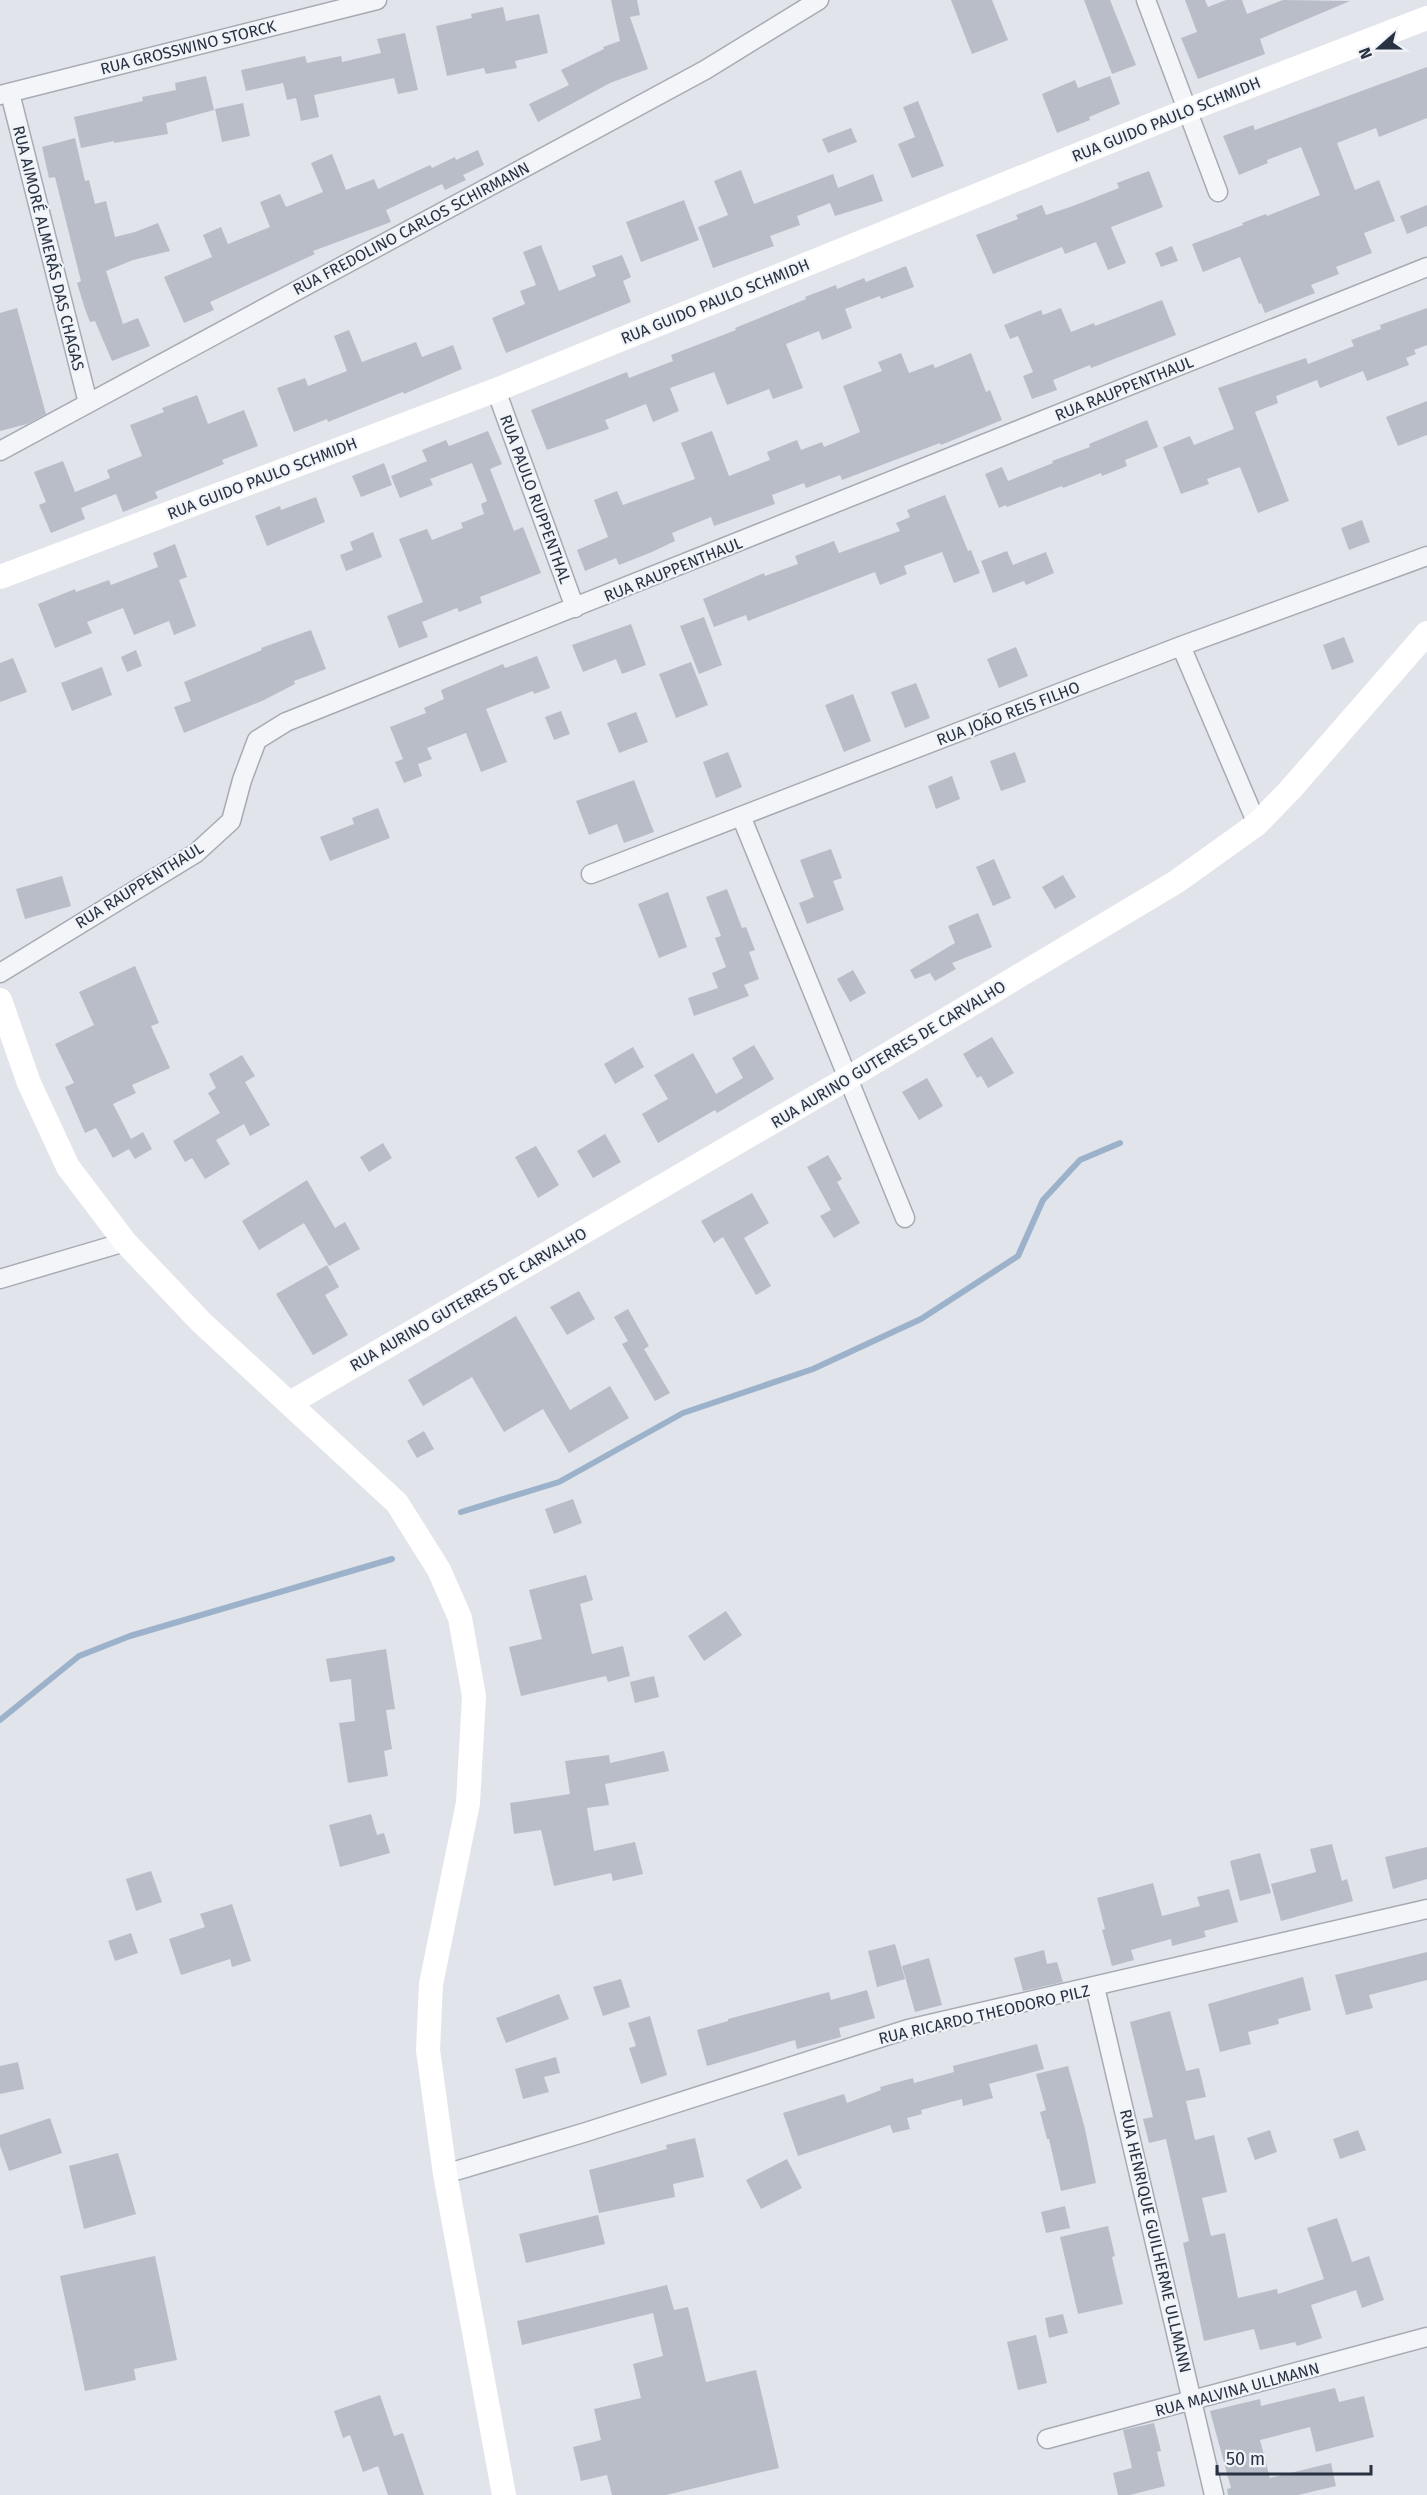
<svg xmlns="http://www.w3.org/2000/svg" width="1427" height="2495" viewBox="0 0 1427 2495" font-family="'Fira Sans',sans-serif">
	<style>
		.lines { fill: none; stroke-linecap: round; stroke-linejoin: round }
		.stream { stroke: #9bb2ca; stroke-width: 6 }
		.building { fill: #b8bdc7 }
		.street-casing { stroke: #a6abb4; stroke-width: 21 }
		.street { stroke: #f4f5f8; stroke-width: 18 }
		.secondary { stroke: #fff; stroke-width: 24 }
		.labels { text-anchor: middle; stroke-width: 4.5; stroke-linejoin: round; paint-order: stroke }
		.street-label { font-size: 16px; fill: #293242; stroke: #f0f3f7 }
	</style>
	<rect width="100%" height="100%" fill="#e1e4ea"/>
	<g class="lines">
		<path class="stream" d="M461,1512L559,1482L683,1413L813,1369L921,1319L1018,1256L1043,1200L1080,1160L1120,1143
			M0,1720L79,1656L130,1636L392,1559"/>
	</g>
	<path class="building" d="M611,0H637L640,15L630,17L648,69L610,83L538,122L529,104L569,85L561,70L604,49L603,47L620,41Z
		M951,0H992L1008,40L972,54Z
		M1084,0H1110L1136,65L1112,74Z
		M1185,0H1205L1208,7L1226,0H1242L1247,14L1283,0L1350,1L1260,39L1265,54L1198,79L1181,38L1197,32Z
		M503,7L506,21L539,14L548,53L515,61L517,68L486,74L484,68L447,76L436,26L472,18L471,14Z
		M405,33L418,90L398,94L394,78L314,95L319,117L301,121L296,98L287,100L283,83L246,91L241,70L305,56L307,63L341,56L342,62L381,53L377,39Z
		M1427,67V118L1379,137L1376,128L1337,143L1355,190L1379,180L1395,221L1364,233L1372,253L1336,267L1339,274L1311,285L1315,293L1265,313L1261,303L1259,304L1240,257L1203,272L1192,244L1243,225L1242,223L1266,214L1267,216L1320,195L1301,147L1267,160L1268,163L1239,175L1223,136L1253,125L1255,130Z
		M206,76L214,110L166,123L168,134L114,143V141L81,148L74,117L143,101L142,97L176,90L175,83Z
		M1110,76L1120,104L1089,117L1090,120L1057,133L1042,94L1075,80L1078,88Z
		M918,101L944,166L912,178L898,144L915,137L903,107Z
		M243,103L250,136L222,142L215,109Z
		M851,128L857,142L828,153L822,139Z
		M75,138L85,181L89,180L95,204L106,201L115,237L135,232L158,223L170,251L133,260L106,271L123,324L138,318L150,346L112,361L95,321L90,322L85,309L77,283L81,281L55,177L49,178L42,147Z
		M478,150L484,165L463,175L466,180L445,190L442,184L386,210L391,222L313,251L315,254L210,302L214,310L184,323L164,277L212,257L203,235L221,227L228,244L270,227L260,202L280,194L286,207L323,192L311,163L332,154L346,190L374,179L378,189L430,165L432,168L455,157L456,160Z
		M741,170L754,204L833,174L838,188L873,174L883,201L835,216L830,203L797,216L800,225L770,236L774,246L713,268L698,227L728,215L714,181Z
		M1149,171L1163,207L1111,227L1126,263L1108,270L1096,242L1065,254L1062,247L993,274L976,235L1018,219L1016,215L1042,205L1046,215L1073,206L1119,188L1117,183Z
		M684,200L699,240L641,262L626,222Z
		M1427,205V226L1407,234L1400,216Z
		M541,245L559,291L596,276L592,266L622,255L631,277L623,281L631,302L506,353L492,318L525,304L520,291L536,285L523,252Z
		M1172,246L1178,261L1161,267L1155,253Z
		M906,266L914,287L881,299L880,296L845,309L852,328L822,340L819,331L786,344L803,388L773,399L769,389L727,405L714,372L670,388L679,411L653,422L646,404L605,420L609,429L547,450L531,410L627,372L629,378L673,361L671,355L736,330L735,328L806,299L805,297L836,285L837,289L864,278L866,282Z
		M1162,300L1176,335L1091,368L1090,365L1053,380L1057,390L1032,399L1023,376L1033,372L1018,336L1010,339L1004,325L1041,310L1043,315L1061,308L1071,332L1094,323L1095,326Z
		M17,308L46,414L27,424L0,431V313Z
		M1427,308V345L1414,350L1416,354L1406,358L1409,365L1367,381L1363,371L1320,388L1317,380L1276,396L1278,403L1255,412L1289,501L1258,513L1240,467L1207,479L1209,484L1181,494L1163,447L1190,436L1194,445L1234,429L1218,388L1306,358L1308,364L1354,346L1351,340L1381,329L1380,325Z
		M349,330L362,362L416,342L422,357L453,345L462,369L404,394L403,392L328,422L327,419L294,432L277,388L305,378L308,386L347,371L334,336Z
		M901,353L909,373L933,364L935,368L971,353L986,392L990,390L1002,420L941,445L940,443L842,480L840,475L806,488L804,483L772,495L775,504L714,526L711,517L672,533L675,541L652,552L619,565L616,558L585,571L577,550L608,537L594,500L617,491L623,505L695,479L681,443L712,431L729,476L770,460L767,452L797,440L801,450L822,442L824,447L860,432L843,386L882,371L878,362Z
		M197,395L208,424L244,410L258,446L222,460L224,464L155,492L158,498L123,512L116,494L81,508L85,519L51,533L39,505L46,502L34,472L63,461L75,492L110,478L107,470L142,456L130,425L164,412L162,408Z
		M1427,401V435L1398,446L1386,417Z
		M1147,420L1158,447L1125,460L1127,466L1102,476L1101,473L1063,488L1062,486L1007,507L1006,505L999,508L985,474L1002,467L1008,481L1053,463L1052,461L1090,447L1089,444Z
		M488,431L502,464L490,469L514,531L523,527L541,573L480,597L482,603L459,612L457,608L422,622L428,637L399,648L387,616L423,602L399,539L427,529L432,540L463,528L461,523L484,514L481,504L487,501L472,463L430,479L433,485L400,498L391,476L427,461L422,450L446,440L449,446Z
		M384,463L392,485L361,497L352,476Z
		M945,495L968,551L971,550L980,573L954,583L942,552L904,566L907,574L880,585L875,572L748,621L746,615L714,627L703,599L764,573L765,576L798,564L795,556L834,541L839,553L900,531L896,523L910,517L907,510Z
		M316,497L325,522L267,546L255,516L280,506L281,510Z
		M1362,520L1370,542L1349,550L1341,528Z
		M373,532L382,557L346,571L340,555L353,550L350,542Z
		M175,544L187,577L179,580L196,626L174,635L169,621L134,635L123,608L87,622L92,633L55,648L38,604L75,589L76,592L109,580L111,585L158,567L153,553Z
		M1007,551L1013,565L1046,552L1054,573L1026,585L1024,581L993,593L981,561Z
		M704,617L722,665L699,674L680,626Z
		M631,624L646,665L622,674L616,659L583,672L572,645Z
		M311,630L326,669L294,681L295,684L264,700L184,733L174,707L191,701L184,682L262,650L261,648Z
		M1344,637L1354,662L1332,670L1323,645Z
		M1016,647L1028,676L999,688L987,659Z
		M136,650L142,666L127,672L121,657Z
		M537,656L550,688L534,694L533,691L486,709L507,762L481,772L466,733L427,748L432,759L418,764L422,776L404,783L395,762L403,759L390,727L426,713L424,708L444,699L441,690L503,664L505,668Z
		M13,658L27,692L0,702V663Z
		M691,662L708,705L676,718L659,674Z
		M102,667L112,695L72,711L61,683Z
		M916,683L930,718L905,728L891,692Z
		M853,694L871,741L844,752L825,705Z
		M561,711L570,734L554,740L545,717Z
		M636,712L648,742L619,753L607,723Z
		M728,752L742,787L716,798L703,762Z
		M1015,752L1026,782L1001,791L990,761Z
		M952,776L960,799L936,809L928,786Z
		M634,780L654,832L624,843L617,824L589,835L576,801Z
		M378,808L390,838L330,861L320,837L354,824L352,818Z
		M831,849L842,878L833,881L844,910L807,924L799,903L814,897L800,860Z
		M994,859L1011,898L993,906L976,867Z
		M1063,875L1076,897L1055,909L1042,887Z
		M62,876L71,906L25,919L16,889Z
		M727,889L742,928L746,927L755,950L749,952L759,979L744,985L749,996L694,1016L688,998L718,988L712,973L726,967L715,938L721,936L706,897Z
		M668,892L687,947L659,958L638,904Z
		M978,913L992,947L952,963L956,969L935,981L930,973L915,979L910,970L955,943L948,926Z
		M135,966L159,1023L151,1026L170,1068L132,1085L136,1093L113,1104L131,1139L143,1132L152,1149L135,1159L129,1149L113,1158L96,1128L85,1133L65,1087L74,1083L55,1044L94,1025L79,992Z
		M853,970L866,993L850,1002L837,979Z
		M992,1037L1014,1073L988,1088L981,1076L977,1078L963,1054Z
		M754,1045L774,1079L717,1113L715,1110L658,1143L642,1114L668,1099L654,1075L693,1053L716,1094L743,1078L732,1058Z
		M633,1047L644,1067L615,1084L604,1064Z
		M242,1055L255,1076L245,1082L270,1125L250,1136L244,1124L216,1140L230,1164L205,1179L192,1158L185,1162L173,1141L220,1113L208,1093L216,1088L209,1074Z
		M927,1078L943,1106L919,1120L902,1092Z
		M605,1134L621,1162L593,1178L577,1151Z
		M383,1143L392,1158L369,1172L360,1157Z
		M536,1146L559,1185L538,1198L515,1157Z
		M828,1155L842,1179L837,1182L860,1223L834,1238L820,1216L831,1210L807,1167Z
		M307,1180L335,1228L345,1222L360,1249L329,1266L304,1223L259,1250L242,1221Z
		M752,1193L769,1223L744,1238L771,1286L756,1295L723,1237L714,1243L701,1221Z
		M327,1265L339,1287L325,1295L348,1335L313,1355L276,1294Z
		M579,1291L595,1319L567,1335L550,1307Z
		M628,1309L649,1346L644,1349L670,1393L655,1401L622,1344L628,1341L614,1317Z
		M516,1316L570,1410L610,1386L629,1418L569,1453L543,1409L504,1432L472,1377L423,1406L408,1380Z
		M424,1431L434,1449L417,1458L407,1441Z
		M573,1499L582,1523L554,1534L545,1509Z
		M586,1575L593,1600L580,1604L592,1654L623,1646L630,1676L608,1682L606,1676L521,1696L509,1647L542,1639L529,1590Z
		M726,1611L742,1635L704,1661L688,1636Z
		M386,1649L395,1709L386,1710L392,1749L384,1751L388,1776L348,1783L339,1723L355,1721L351,1679L330,1682L326,1659Z
		M654,1676L659,1697L635,1703L630,1682Z
		M664,1751L669,1771L605,1784L609,1805L587,1808L594,1851L635,1842L643,1874L613,1881L611,1873L554,1886L541,1830L514,1834L510,1803L570,1794L565,1761L609,1755L610,1763Z
		M371,1814L377,1835L384,1833L390,1853L340,1867L329,1825Z
		M1332,1844L1342,1881L1347,1879L1353,1901L1281,1921L1271,1884L1316,1872L1310,1849Z
		M1427,1847V1879L1393,1889L1385,1857Z
		M1260,1853L1271,1893L1240,1901L1230,1861Z
		M151,1871L162,1902L136,1911L126,1879Z
		M1153,1883L1162,1916L1200,1906L1197,1897L1229,1889L1238,1922L1204,1931L1206,1937L1172,1946L1171,1939L1131,1950L1134,1960L1112,1966L1102,1930L1105,1929L1097,1898Z
		M232,1904L251,1961L232,1967L230,1959L181,1975L169,1939L205,1927L200,1914Z
		M131,1933L138,1953L115,1961L108,1941Z
		M895,1944L905,1979L877,1987L868,1951Z
		M1044,1950L1047,1964L1057,1962L1063,1982L1023,1991L1014,1958Z
		M1427,1952V1980L1369,1995L1373,2008L1346,2015L1335,1975Z
		M929,1958L942,2005L915,2012L902,1966Z
		M1303,1977L1311,2010L1278,2019L1279,2024L1248,2032L1251,2044L1220,2052L1208,2004Z
		M621,1979L630,2007L603,2016L593,1987Z
		M867,1990L875,2018L839,2028L841,2037L797,2049L795,2040L707,2066L697,2030L728,2021V2019L829,1992L831,2000Z
		M559,1994L569,2019L506,2043L496,2018Z
		M1170,2011L1186,2071L1199,2068L1206,2097L1186,2101L1195,2140L1214,2135L1227,2192L1202,2198L1211,2236L1225,2233L1238,2298L1277,2289L1278,2294L1324,2279L1307,2228L1337,2218L1352,2262L1369,2256L1384,2300L1362,2308L1356,2290L1311,2305L1322,2338L1297,2346L1295,2342L1260,2350L1254,2329L1204,2341L1183,2243L1189,2241L1166,2139L1149,2143L1143,2119L1153,2117L1130,2022Z
		M650,2016L667,2075L641,2084L629,2048L636,2046L628,2023Z
		M1037,2044L1044,2069L989,2084L993,2098L963,2106L962,2099L921,2110L922,2114L907,2118L910,2129L893,2133L890,2125L798,2156L783,2113L844,2094L847,2103L881,2090L880,2087L913,2078L914,2083L954,2072L953,2066Z
		M556,2057L560,2073L544,2077L549,2092L523,2099L515,2069Z
		M18,2062L24,2089L0,2094V2066Z
		M1068,2066L1085,2129L1096,2183L1061,2191L1049,2139H1047L1040,2112L1046,2110L1036,2074Z
		M50,2118L62,2153L9,2171L0,2146V2135Z
		M1270,2130L1277,2152L1255,2160L1247,2138Z
		M1358,2130L1366,2150L1340,2159L1333,2139Z
		M695,2138L704,2177L673,2184L675,2197L599,2213L589,2170L667,2149L666,2145Z
		M118,2153L136,2214L84,2229L69,2166Z
		M787,2159L802,2188L761,2209L746,2180Z
		M1065,2206L1070,2228L1046,2233L1041,2212Z
		M598,2215L605,2244L526,2263L519,2234Z
		M1108,2226L1115,2256L1112,2257L1123,2304L1078,2314L1060,2237Z
		M155,2256L177,2360L134,2369L136,2380L85,2391L60,2276Z
		M667,2285L674,2310L688,2307L706,2382L756,2370L779,2468L666,2495H612L607,2475L581,2481L573,2447L601,2440L594,2409L641,2398L633,2364L663,2356L653,2313L522,2345L517,2321Z
		M1063,2314L1068,2333L1049,2338L1045,2318Z
		M1036,2335L1047,2383L1018,2390L1007,2342Z
		M1335,2388L1339,2402L1364,2396L1374,2437L1316,2452L1310,2427L1260,2440L1270,2478L1331,2463L1336,2486L1298,2495H1228L1227,2489L1231,2488L1210,2411L1260,2399L1261,2406Z
		M380,2395L394,2436L403,2433L424,2495H388L378,2466L363,2472L350,2435L343,2438L334,2411Z
		M1154,2423L1161,2451L1157,2452L1165,2486L1130,2495H1118L1113,2473L1132,2468L1123,2430Z"/>
	<g class="lines">
		<g class="street-casing">
			<path id="street" d="M1146,0L1218,192
				M10,93L88,403
				M0,95L377,0
				M496,390L575,608
				M0,451L705,70L819,0
				M1181,646L1257,824
				M741,816L905,1218
				M591,874L1181,646L1427,556
				M0,973L196,853L231,821L242,780L257,740L286,722L1427,267
				M0,1279L125,1242
				M1095,1987L1214,2495
				M445,2174L583,2133L908,2029L1427,1909
				M1047,2439L1427,2337"/>
		</g>
		<use href="#street" class="street"/>
		<path class="secondary" d="M0,577L496,390L1188,110L1427,18
			M0,1000L29,1083L68,1167L125,1242L201,1322L397,1503L439,1570L460,1618L474,1696L468,1803L431,1984L428,2050L445,2174L504,2495
			M290,1403L848,1078L1176,882L1257,824L1290,790L1427,633"/>
	</g>
	<g class="labels">
		<g class="street-label">
			<text transform="translate(188 47) rotate(-14)" y="6">RUA GROSSWINO STORCK</text>
			<text transform="translate(1166 119) rotate(-22)" y="6">RUA GUIDO PAULO SCHMIDH</text>
			<text transform="translate(411 228) rotate(-28)" y="6">RUA FREDOLINO CARLOS SCHIRMANN</text>
			<text transform="translate(49 248) rotate(76)" y="6">RUA AIMORÉ ALMERÁS DAS CHAGAS</text>
			<text transform="translate(715 301) rotate(-22)" y="6">RUA GUIDO PAULO SCHMIDH</text>
			<text transform="translate(1124 388) rotate(-22)" y="6">RUA RAUPPENTHAUL</text>
			<text transform="translate(262 478) rotate(-21)" y="6">RUA GUIDO PAULO SCHMIDH</text>
			<text transform="translate(536 499) rotate(70)" y="6">RUA PAULO RUPPENTHAL</text>
			<text transform="translate(673 569) rotate(-22)" y="6">RUA RAUPPENTHAUL</text>
			<text transform="translate(1008 713) rotate(-21)" y="6">RUA JOÃO REIS FILHO</text>
			<text transform="translate(139 885) rotate(-32)" y="6">RUA RAUPPENTHAUL</text>
			<text transform="translate(888 1054) rotate(-31)" y="6">RUA AURINO GUTERRES DE CARVALHO</text>
			<text transform="translate(468 1299) rotate(-30)" y="6">RUA AURINO GUTERRES DE CARVALHO</text>
			<text transform="translate(984 2014) rotate(-13)" y="6">RUA RICARDO THEODORO PILZ</text>
			<text transform="translate(1156 2241) rotate(77)" y="6">RUA HENRIQUE GUILHERME ULLMANN</text>
			<text transform="translate(1237 2389) rotate(-15)" y="6">RUA MALVINA ULLMANN</text>
		</g>
	</g>
	<g transform="translate(1379 48) rotate(249)" stroke="#f0f3f7" stroke-width="4.5" paint-order="stroke">
	<path d="M0-4.5L10 22L0 15L-10 22Z" fill="#293242"/>
	<text y="-9" font-size="16" font-weight="bold" text-anchor="middle" fill="#293242">N</text>
	</g>
	<path d="M1217 2465v9h154v-9" fill="none" stroke="#293242" stroke-width="3"/>
	<text x="1226" y="2465" font-size="18" fill="#293242" stroke="#f0f3f7" stroke-width="4.5" paint-order="stroke">50 m</text>
</svg>
